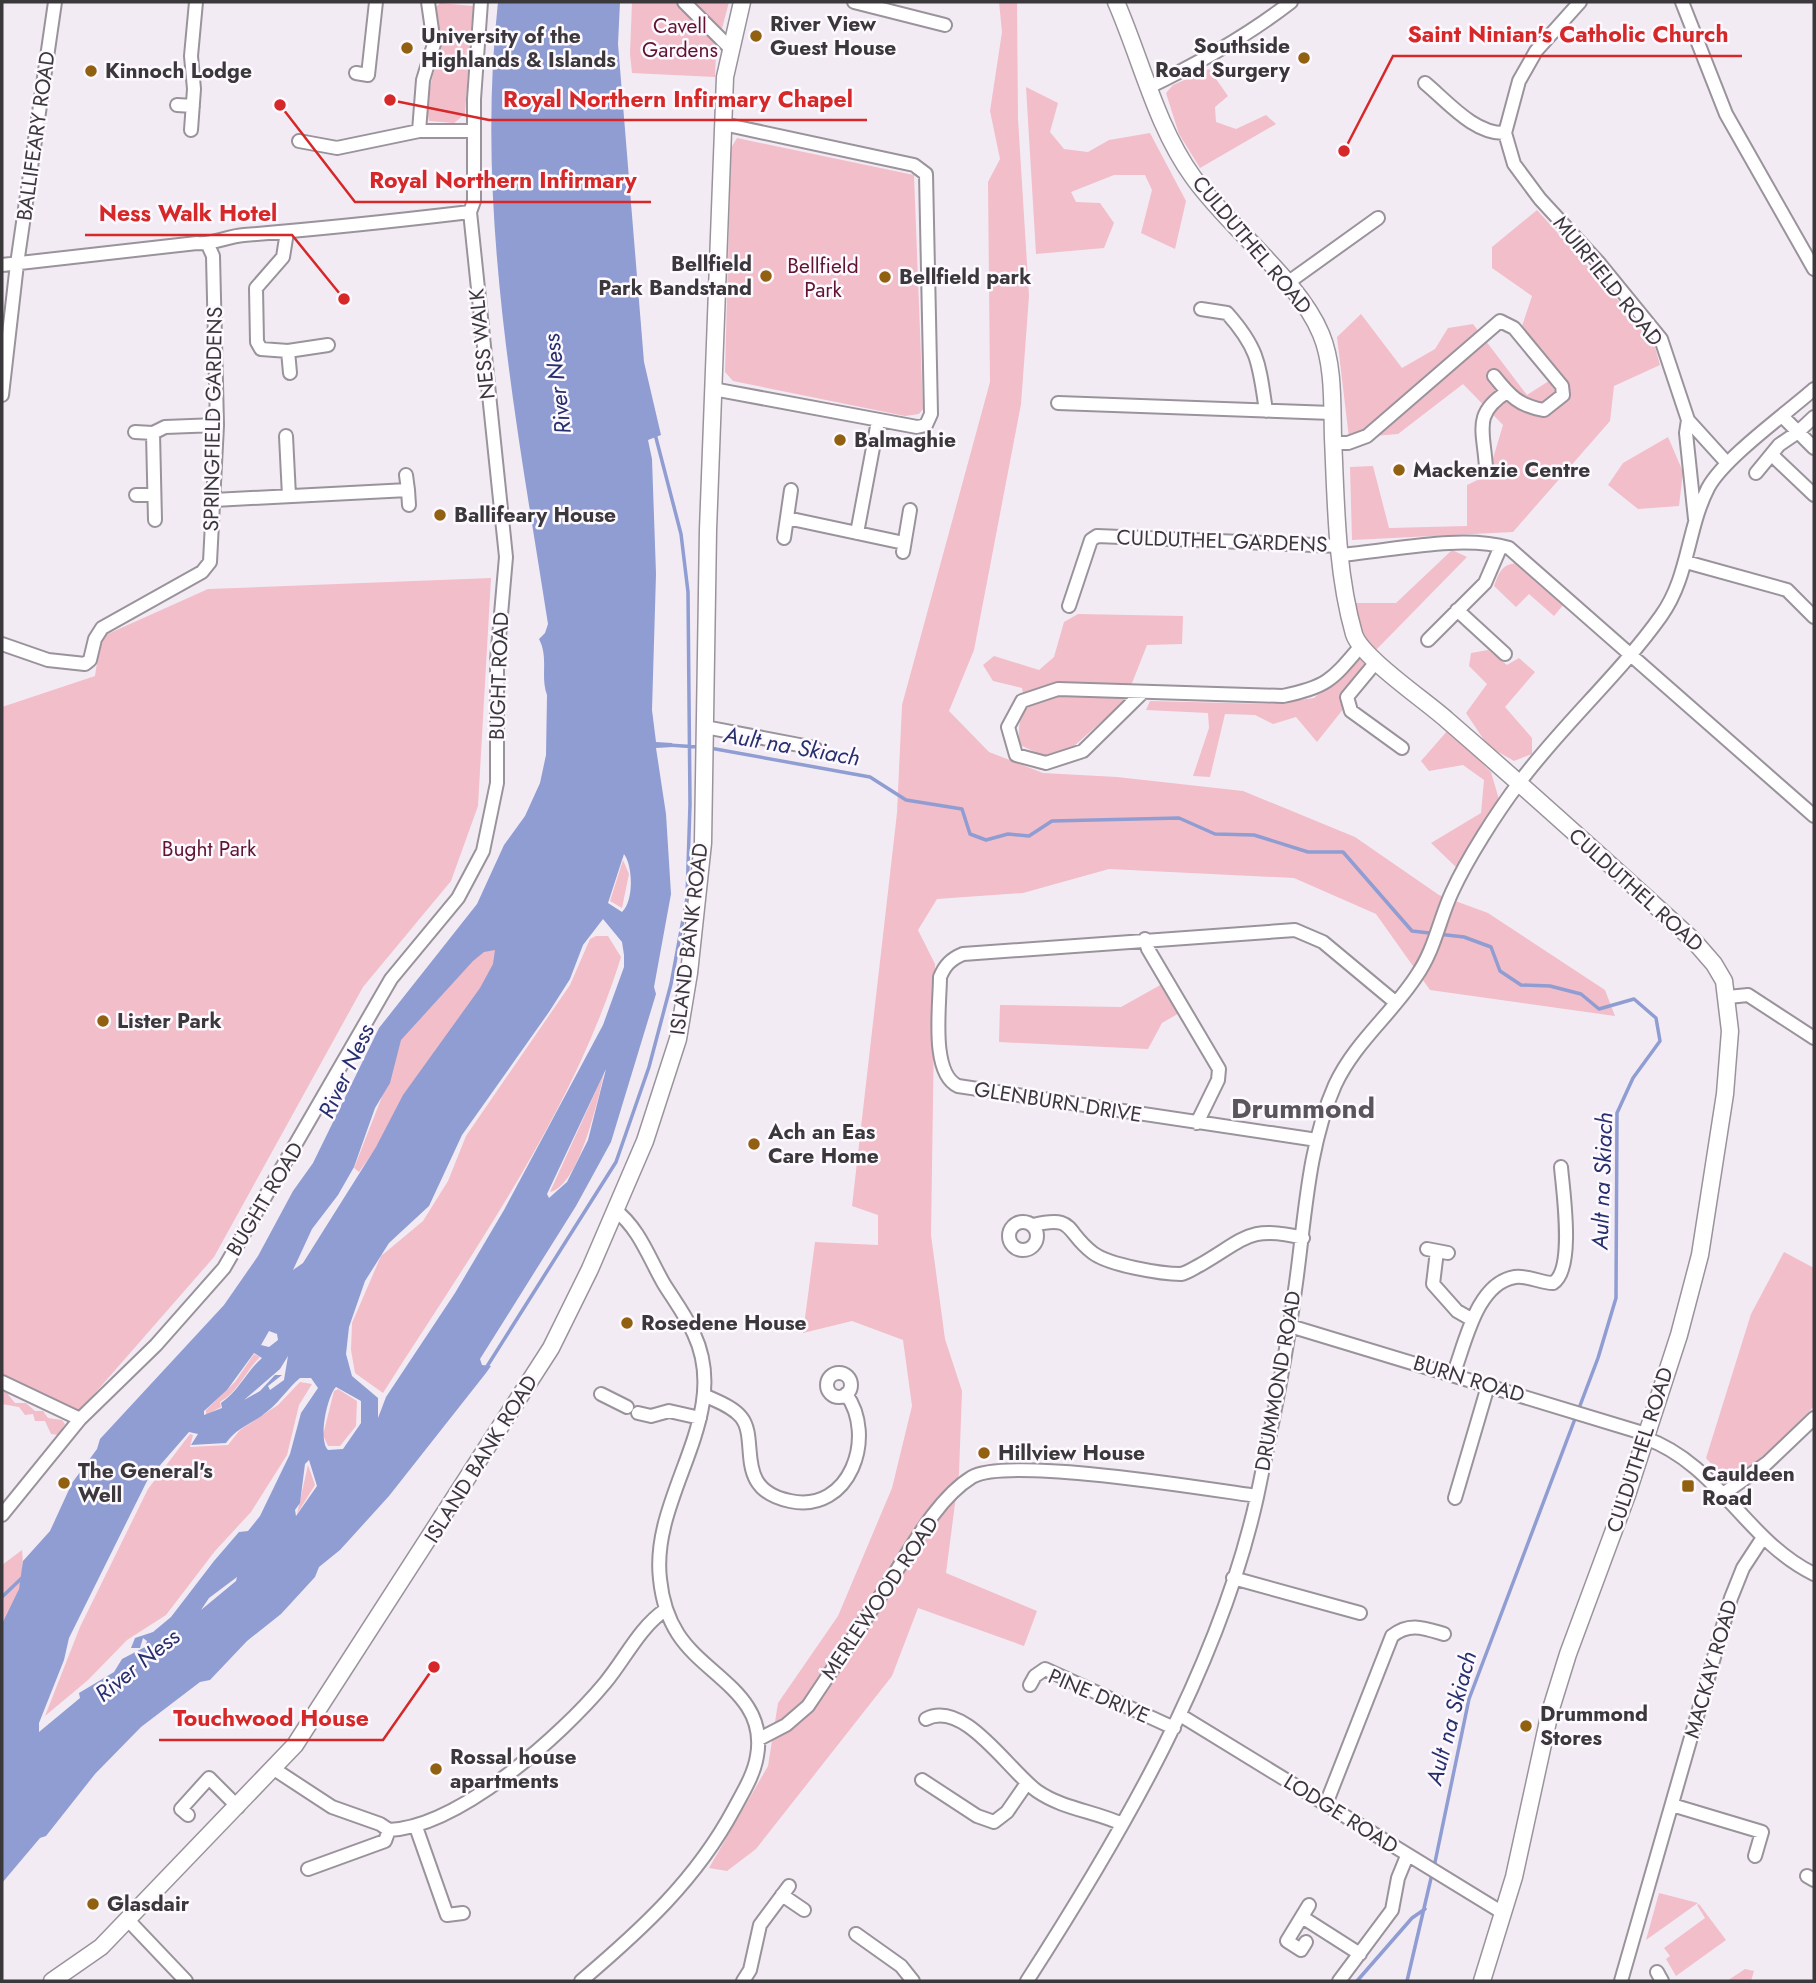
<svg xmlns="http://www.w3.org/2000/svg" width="1816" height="1983" viewBox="0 0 1816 1983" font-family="Jost,sans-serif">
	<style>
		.green { fill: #f2bec9 }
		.water { fill: #8f9dd2; fill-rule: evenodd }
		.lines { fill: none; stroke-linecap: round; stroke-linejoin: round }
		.stream { stroke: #8f9dd2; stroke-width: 3.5 }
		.minor-casing { stroke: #9a939c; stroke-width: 16 }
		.major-casing { stroke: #9a939c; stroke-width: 19 }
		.minor { stroke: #fff; stroke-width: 12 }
		.major { stroke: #fff; stroke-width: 16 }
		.poi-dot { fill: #926011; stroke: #fdf9ff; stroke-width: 2.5 }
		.labels { text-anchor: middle; stroke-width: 5; stroke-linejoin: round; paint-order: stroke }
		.poi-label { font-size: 21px; font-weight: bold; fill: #3b383c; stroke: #fdf9ff; text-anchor: start }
		.park-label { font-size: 21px; fill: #601430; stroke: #fdf9ff }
		.street-label { font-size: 21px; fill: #3b383c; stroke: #fdf9ff }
		.water-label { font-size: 23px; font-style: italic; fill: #26306f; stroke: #fdf9ff }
		.district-label { font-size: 28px; font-weight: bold; fill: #5a545c; stroke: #fdf9ff }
		.leader { fill: none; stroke: #d62828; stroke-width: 2.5 }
		.callout-dot { fill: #d62828; stroke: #fdf9ff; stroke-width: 2.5 }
		.callout-label { font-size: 23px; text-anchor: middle; font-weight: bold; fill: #d62828; stroke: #fdf9ff; stroke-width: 5; stroke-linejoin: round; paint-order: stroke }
	</style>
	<rect width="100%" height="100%" fill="#f2ebf4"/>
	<path class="green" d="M632,2H729L716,51L715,77L632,73L630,54Z
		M999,2H1017L1018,119L1029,296L1021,404L974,650L949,711L989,752L1043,773L1117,777L1243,791L1355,837L1439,895L1488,913L1605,990L1615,1016L1430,990L1376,914L1294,878L1109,869L1023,893L937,899L918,930L935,964L931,1235L945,1339L962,1391L959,1473L946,1573L1037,1611L1024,1646L918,1608L892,1676L756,1849L727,1871L709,1868L768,1766L778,1703L838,1616L892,1488L912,1406L903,1340L852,1321L803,1333L815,1242L878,1245V1215L852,1206L897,813L902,705L990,382L988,182L1000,159L990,111L1002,32Z
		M440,3L473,6L465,114L454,123L429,121C424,96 434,77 438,54C440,39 437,22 435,8Z
		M1209,69L1228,96L1215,107L1216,122L1236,129L1266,115L1276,124L1200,168L1179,134L1166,93L1173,85Z
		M1026,87L1058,103L1050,132L1064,149L1088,152L1109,140L1150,133L1186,201L1175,249L1141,233L1152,190L1145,175H1114L1071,192L1076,202L1100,203L1114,223L1104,248L1036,254Z
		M737,138L914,175L923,409L919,414L905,416L733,381L725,372L731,148Z
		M1537,210L1643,328L1655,347L1660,365L1614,386L1610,421L1513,532L1352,540L1350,467L1373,466L1389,528L1467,526V485L1488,475L1503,425L1463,384L1398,434L1349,438L1337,337L1361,314L1402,368L1435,349L1448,328L1473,324L1527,395L1558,375L1522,326L1532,296L1492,268V247Z
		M1668,437L1683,472L1679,506L1638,509L1608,485L1623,463Z
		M1452,550L1467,557L1374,652L1358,629L1355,603H1396Z
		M1516,563L1524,567L1564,604L1554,616L1529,594L1516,607L1494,586C1499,573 1501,565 1516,563Z
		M491,578L478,806L451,881L363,987L214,1257L82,1408L74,1411L2,1377V707L95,676L101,637L208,589Z
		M1078,614L1183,616L1182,644L1147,645L1125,701L1074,746L1044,756L1020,745C1015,718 1028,714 1022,688L993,681L983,665L994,656L1039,670L1054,657L1064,622Z
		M1488,650L1507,665L1519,658L1535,672L1505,707L1532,738V754L1514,761L1488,746L1466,713L1487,684L1469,666L1471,653Z
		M1357,658L1366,662L1343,695L1344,708L1317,742L1296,717L1273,724L1255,715L1225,714L1210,777L1193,776L1209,728L1208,713L1146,710L1150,701L1270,704L1314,698Z
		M1448,730L1491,772L1500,803L1458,869L1431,843L1481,813L1484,780L1463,765L1429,771L1421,761Z
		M623,860L629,874L622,908L610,901Z
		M596,936H608L621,957C572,1115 471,1254 383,1393L355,1373L351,1350L352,1323L381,1256L423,1221L448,1181L466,1136L570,985L590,939Z
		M485,945L498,949L497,971L461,1028L359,1172L354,1168L387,1084L391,1053L408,1026L430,1008Z
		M1164,983L1181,1012L1162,1023L1148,1049L999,1042L1000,1005L1121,1007Z
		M604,1073C598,1100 579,1186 550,1192Z
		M1784,1252L1814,1268V1406C1796,1425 1750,1478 1724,1478L1706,1458L1751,1314Z
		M254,1354L260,1357C246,1371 238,1392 220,1402L221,1407L206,1415V1410L235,1382Z
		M300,1382L312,1384L299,1405L287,1455L251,1512L215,1551L166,1615L127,1640L88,1680L45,1716L80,1627L148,1489L190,1434L193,1435L190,1447L228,1445L240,1430L278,1405Z
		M2,1387L15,1403H26L35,1411H43L48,1418L62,1420L65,1424L58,1435L51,1434L45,1421H35L33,1414L25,1415L19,1407L2,1404Z
		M338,1389L357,1401L356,1426L340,1446H328L323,1435L334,1391Z
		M308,1465L315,1485L297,1514Z
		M22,1550C25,1575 18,1604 2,1624V1565Z
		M1659,1893L1698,1903L1646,1940Z
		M1699,1904L1726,1940L1676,1976L1666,1959L1670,1956L1664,1948L1705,1918L1697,1905Z
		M1745,1969L1754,1971L1751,1981H1727Z"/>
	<path class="water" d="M498,2H620L618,44L644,362L661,435L648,440L652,459L656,574L652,710L656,742L672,743L673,747L656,748L666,814L671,894L654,987L656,994L611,1142L576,1206L480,1359L482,1365L491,1366L486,1373L389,1496L340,1550L319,1567L315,1577L281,1614L247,1641L210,1680L200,1682L141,1727L95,1774L46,1836L40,1838L2,1883V1624L19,1589L23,1561L50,1531L72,1483L97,1449L100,1439L224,1305L258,1256L293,1191L313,1163L379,1028L477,904L504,845L525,816L540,783L546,755L547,695C540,676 549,658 539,639L545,633L548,624C516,419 475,210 498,2ZM624,854C633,866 634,901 622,912L608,903ZM603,919L622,942L624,955V967L603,1025L504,1210L455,1293L386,1397L378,1418V1398L352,1376L346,1354L349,1327L365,1281L389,1243L429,1206L462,1135L549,1012L570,979L583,945ZM495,950L493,964L480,988L403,1095L376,1147L303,1263L293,1270L312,1229L338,1195L354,1167L375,1108L390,1083L401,1040L473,961L484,952ZM606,1069L588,1140L567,1182L549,1198L547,1194ZM269,1331L277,1334L278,1340L269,1347L261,1345ZM254,1353L262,1358C246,1372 239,1391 221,1403L222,1408L204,1415V1411L227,1390ZM288,1356L284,1380L270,1390L268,1386L282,1375H275L260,1391L244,1400L280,1369ZM300,1378H311L318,1388L301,1413L290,1454L260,1516L248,1531L239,1532L214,1561L171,1617L153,1632L135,1638L131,1648H140L143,1638L147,1641L145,1647L122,1659L114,1672L79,1693L80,1698L39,1732V1723L64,1660L69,1638L148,1479L189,1432L198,1434L191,1445L226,1443C237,1427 253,1424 269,1410C281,1400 288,1388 300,1378ZM336,1387L361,1401V1423L343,1449L328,1450C318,1440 327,1396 336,1387ZM309,1460L317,1486L296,1516L295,1510L300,1503L305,1464ZM237,1577L236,1581L201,1610L209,1598Z"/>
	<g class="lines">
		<path class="stream" d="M668,745L698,747
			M710,748L870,777L906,800L962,809L970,834L986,840L1008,834L1029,836L1052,821L1179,818L1215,834L1254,835L1308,852H1343L1412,931L1464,937L1491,947L1500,971L1521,985L1550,986L1581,994L1599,1009L1634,999L1656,1018L1660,1041L1633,1078L1617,1113L1616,1298L1598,1358L1469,1699L1434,1867
			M486,1368L616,1162L649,1067L671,984L687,898L690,804L688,592L681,534L655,434
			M2,1597L26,1574
			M1357,1981L1412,1918L1425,1909
			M1407,1981L1432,1874"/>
		<g class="minor-casing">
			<path id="minor" d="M684,2L730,48
				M854,2L945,25
				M1580,2L1536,51L1519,81L1505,133L1514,164L1540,199L1599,263L1661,339L1688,420L1686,433L1695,519
				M1682,2L1726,114L1814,269
				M356,73L368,75L376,2
				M1425,83C1448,102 1474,134 1505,133
				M1149,87C1199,63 1247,36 1291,2
				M177,105L193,106
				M191,130L194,89L191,56L196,2
				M419,131L423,80L434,44L428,2
				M299,141L337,148L419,131H474
				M287,232L283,257L256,288L257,342L261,349L288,351L290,373
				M2,265L197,243C213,245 227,236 244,235C319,229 394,221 470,212
				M1286,284L1378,218
				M1201,309L1227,313C1259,349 1259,364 1266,411
				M288,351L328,345
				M713,389L917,427L926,425L931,414L926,174L914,165L723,124
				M2,395L17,264L55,2
				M1058,403L1332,413
				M1782,416L1798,432L1814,417
				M1688,420L1727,463
				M135,432L153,433
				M286,436L289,496
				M1333,443H1348L1367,436L1500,321L1514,328L1562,386L1563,395L1544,410C1519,406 1510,396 1494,376
				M1772,455L1814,495
				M1486,468C1484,431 1472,414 1507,392
				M1756,473L1779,445L1798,432L1814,448
				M408,490L409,505
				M136,495H154
				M214,500L408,490L406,475
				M787,518L904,543
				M155,520L153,433L165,427L217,425
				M857,533L878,421
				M784,538L791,490
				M903,552L910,510
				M1341,555C1390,551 1461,534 1509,548L1814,816
				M1686,562L1787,590L1814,617
				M1069,606L1091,540L1097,536L1339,546
				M1457,610L1505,654
				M1428,640L1485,583L1501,546
				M2,644L48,660L85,664L90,660L95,639L102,628L202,572L210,562L217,425L213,256L208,245
				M1376,662L1347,697L1351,711L1402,748
				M1143,692L1083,751L1046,763L1016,755L1008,727L1022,701L1058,689L1283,696C1327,687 1332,680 1360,647
				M705,727L815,748
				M1145,939L1148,949L1219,1069L1218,1080L1197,1123
				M1728,997L1748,995L1814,1038
				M1317,1140L958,1086C930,1073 940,1005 940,977C945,965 951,959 963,954L1295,930L1323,942L1395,1002
				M1009 1236a14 14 0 1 1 28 0a14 14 0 1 1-28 0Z
				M1033,1225C1076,1215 1064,1231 1093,1253C1109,1265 1161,1274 1181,1274C1187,1273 1194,1268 1200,1265C1244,1240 1249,1224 1303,1238
				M1427,1249L1448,1253
				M1437,1251L1433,1284L1457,1311L1471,1319
				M1290,1326L1646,1434
				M827 1385a12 12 0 1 1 24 0a12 12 0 1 1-24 0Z
				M1453,1375C1465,1345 1476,1283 1515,1277C1527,1275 1541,1283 1553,1283C1575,1270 1563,1191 1561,1167
				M2,1382L80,1419
				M601,1394L627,1407
				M704,1395C716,1401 732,1406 741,1417C760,1440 732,1489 790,1501C850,1514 877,1436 846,1394
				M638,1413L651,1416L669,1411L700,1418
				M1645,1438C1718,1464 1746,1541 1814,1574
				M1723,1494L1767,1463L1814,1418
				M1455,1498L1488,1386
				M2,1515L80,1419L156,1345L224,1268L391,979L458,898L483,851L497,783V660L506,557L470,212L474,201V99L481,2
				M1233,1578L1360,1613
				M1030,1685L1035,1676L1045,1669L1174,1728
				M1180,1715L1503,1913
				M926,1719C964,1699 1008,1770 1037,1791C1063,1809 1094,1811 1122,1824
				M759,1739L786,1725L808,1706C835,1666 861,1626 887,1586C909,1552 936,1499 972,1477C1008,1456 1207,1489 1257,1496
				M274,1769L332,1807L380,1824L389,1830C459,1827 561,1736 605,1683C625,1659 639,1628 665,1610
				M922,1780L977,1816L994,1822L1007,1812L1027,1783
				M1326,1804L1392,1636C1409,1622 1424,1628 1444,1634
				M1672,1805L1762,1832L1755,1856
				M188,1815L181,1809L209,1778L238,1807
				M416,1827L447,1915L463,1913
				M308,1869L385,1841L389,1830
				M1807,1876L1814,1880
				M782,1895L804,1910
				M1302,1917L1360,1954
				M128,1920L186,1981
				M856,1934L901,1966L913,1981
				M1306,1942L1301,1950L1287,1941L1309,1905
				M1657,1972L1662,1981
				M581,1981C641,1930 696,1880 734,1809C743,1792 754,1775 757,1756C768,1695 705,1676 678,1634C667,1617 662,1599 660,1579C650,1495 733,1417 694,1334C686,1316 674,1300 664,1284C649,1258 639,1228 615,1210
				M743,1981L750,1970L760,1925L789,1886
				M1027,1981C1121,1835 1219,1668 1257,1497C1271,1429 1286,1359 1295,1290C1305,1222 1307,1148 1335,1085C1355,1042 1392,1014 1417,975C1435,949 1439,920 1452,892C1467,859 1497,812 1519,783C1563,724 1619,675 1661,616C1689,577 1687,529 1708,488C1724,458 1787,413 1814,389
				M1339,1981L1392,1910L1398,1878L1407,1856
				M1621,1981L1731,1598L1743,1568L1762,1539"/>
		</g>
		<g class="major-casing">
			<path id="major" d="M1116,2C1141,59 1156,126 1193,177C1229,228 1299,280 1321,334C1334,365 1332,404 1333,438C1336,502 1336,571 1354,634C1361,657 1426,701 1447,720C1530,792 1612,866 1694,941L1714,964L1724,981L1730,1031L1725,1094L1700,1255L1679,1335L1627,1495L1568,1654L1550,1712L1514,1877L1482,1981
				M52,1981L101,1947L295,1745L551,1348L590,1269L645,1141L678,1039L689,973L703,843L708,530L725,77L742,2"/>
		</g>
		<use href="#minor" class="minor"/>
		<use href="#major" class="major"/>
	</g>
	<g class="poi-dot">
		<circle cx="756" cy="36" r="7"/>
		<circle cx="407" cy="48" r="7"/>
		<circle cx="1304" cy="58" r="7"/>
		<circle cx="91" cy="71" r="7"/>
		<circle cx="766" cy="276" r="7"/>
		<circle cx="885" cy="277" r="7"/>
		<circle cx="840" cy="440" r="7"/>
		<circle cx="1399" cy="470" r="7"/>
		<circle cx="440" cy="515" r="7"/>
		<circle cx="103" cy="1021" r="7"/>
		<circle cx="754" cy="1144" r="7"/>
		<circle cx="627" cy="1323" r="7"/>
		<circle cx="984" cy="1453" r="7"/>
		<circle cx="64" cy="1483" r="7"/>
		<rect x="1681" y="1479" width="14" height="14" rx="3.5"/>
		<circle cx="1526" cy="1726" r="7"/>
		<circle cx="436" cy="1769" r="7"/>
		<circle cx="93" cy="1904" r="7"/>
	</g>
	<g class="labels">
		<g class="poi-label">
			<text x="770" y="31">River View<tspan x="770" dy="24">Guest House</tspan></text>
			<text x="421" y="43">University of the<tspan x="421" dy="24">Highlands &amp; Islands</tspan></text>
			<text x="1290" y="53" text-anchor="end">Southside<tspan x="1290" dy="24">Road Surgery</tspan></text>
			<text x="105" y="78">Kinnoch Lodge</text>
			<text x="752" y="271" text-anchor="end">Bellfield<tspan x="752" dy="24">Park Bandstand</tspan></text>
			<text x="899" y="284">Bellfield park</text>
			<text x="854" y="447">Balmaghie</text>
			<text x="1413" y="477">Mackenzie Centre</text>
			<text x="454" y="522">Ballifeary House</text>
			<text x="117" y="1028">Lister Park</text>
			<text x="768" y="1139">Ach an Eas<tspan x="768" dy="24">Care Home</tspan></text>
			<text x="641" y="1330">Rosedene House</text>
			<text x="998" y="1460">Hillview House</text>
			<text x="78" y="1478">The General's<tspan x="78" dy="24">Well</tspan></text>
			<text x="1702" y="1481">Cauldeen<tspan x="1702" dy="24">Road</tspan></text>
			<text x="1540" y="1721">Drummond<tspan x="1540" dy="24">Stores</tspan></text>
			<text x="450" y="1764">Rossal house<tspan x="450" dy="24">apartments</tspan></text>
			<text x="107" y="1911">Glasdair</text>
		</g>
		<g class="park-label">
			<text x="680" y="33">Cavell<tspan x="680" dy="24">Gardens</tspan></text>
			<text x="823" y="273">Bellfield<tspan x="823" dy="24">Park</tspan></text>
			<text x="209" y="856">Bught Park</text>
		</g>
		<g class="street-label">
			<text transform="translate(36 136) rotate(-82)" y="7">BALLIFEARY ROAD</text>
			<text transform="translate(1252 245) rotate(50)" y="7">CULDUTHEL ROAD</text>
			<text transform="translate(1608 281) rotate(51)" y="7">MUIRFIELD ROAD</text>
			<text transform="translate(482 344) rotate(-96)" y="7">NESS WALK</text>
			<text transform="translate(213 419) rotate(-89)" y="7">SPRINGFIELD GARDENS</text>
			<text transform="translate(1222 541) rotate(2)" y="7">CULDUTHEL GARDENS</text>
			<text transform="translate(499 676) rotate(-88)" y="7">BUGHT ROAD</text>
			<text transform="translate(1636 890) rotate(42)" y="7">CULDUTHEL ROAD</text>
			<text transform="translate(689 939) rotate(-83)" y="7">ISLAND BANK ROAD</text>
			<text transform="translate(1058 1102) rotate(9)" y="7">GLENBURN DRIVE</text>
			<text transform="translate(265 1199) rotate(-59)" y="7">BUGHT ROAD</text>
			<text transform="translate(1469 1379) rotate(17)" y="7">BURN ROAD</text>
			<text transform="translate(1278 1381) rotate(-80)" y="7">DRUMMOND ROAD</text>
			<text transform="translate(1640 1450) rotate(-72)" y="7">CULDUTHEL ROAD</text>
			<text transform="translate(481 1459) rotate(-58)" y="7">ISLAND BANK ROAD</text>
			<text transform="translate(880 1598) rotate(-56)" y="7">MERLEWOOD ROAD</text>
			<text transform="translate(1711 1669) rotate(-74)" y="7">MACKAY ROAD</text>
			<text transform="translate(1099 1696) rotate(23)" y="7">PINE DRIVE</text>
			<text transform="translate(1341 1814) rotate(32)" y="7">LODGE ROAD</text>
		</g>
		<g class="water-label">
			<text transform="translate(557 384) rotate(-97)" y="8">River Ness</text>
			<text transform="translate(792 746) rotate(10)" y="8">Ault na Skiach</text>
			<text transform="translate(346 1071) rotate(-65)" y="8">River Ness</text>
			<text transform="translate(1602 1181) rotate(-88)" y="8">Ault na Skiach</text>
			<text transform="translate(137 1665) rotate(-39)" y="8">River Ness</text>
			<text transform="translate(1451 1718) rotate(-75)" y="8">Ault na Skiach</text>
		</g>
		<g class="district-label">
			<text x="1303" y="1118">Drummond</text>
		</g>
	</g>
	<path class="leader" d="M1344 151L1393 56H1742M390 100L489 120H867M280 105L355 202H651M344 299L292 235H85M434 1667L383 1740H159"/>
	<g class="callout-dot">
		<circle cx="1344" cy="151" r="7"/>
		<circle cx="390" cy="100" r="7"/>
		<circle cx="280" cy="105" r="7"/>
		<circle cx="344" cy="299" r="7"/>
		<circle cx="434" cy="1667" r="7"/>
	</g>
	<g class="callout-label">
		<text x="1568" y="42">Saint Ninian's Catholic Church</text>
		<text x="678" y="107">Royal Northern Infirmary Chapel</text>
		<text x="503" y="188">Royal Northern Infirmary</text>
		<text x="188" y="221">Ness Walk Hotel</text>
		<text x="271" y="1726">Touchwood House</text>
	</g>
	<rect width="1816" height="1983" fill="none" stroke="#3b383c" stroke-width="7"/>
</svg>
